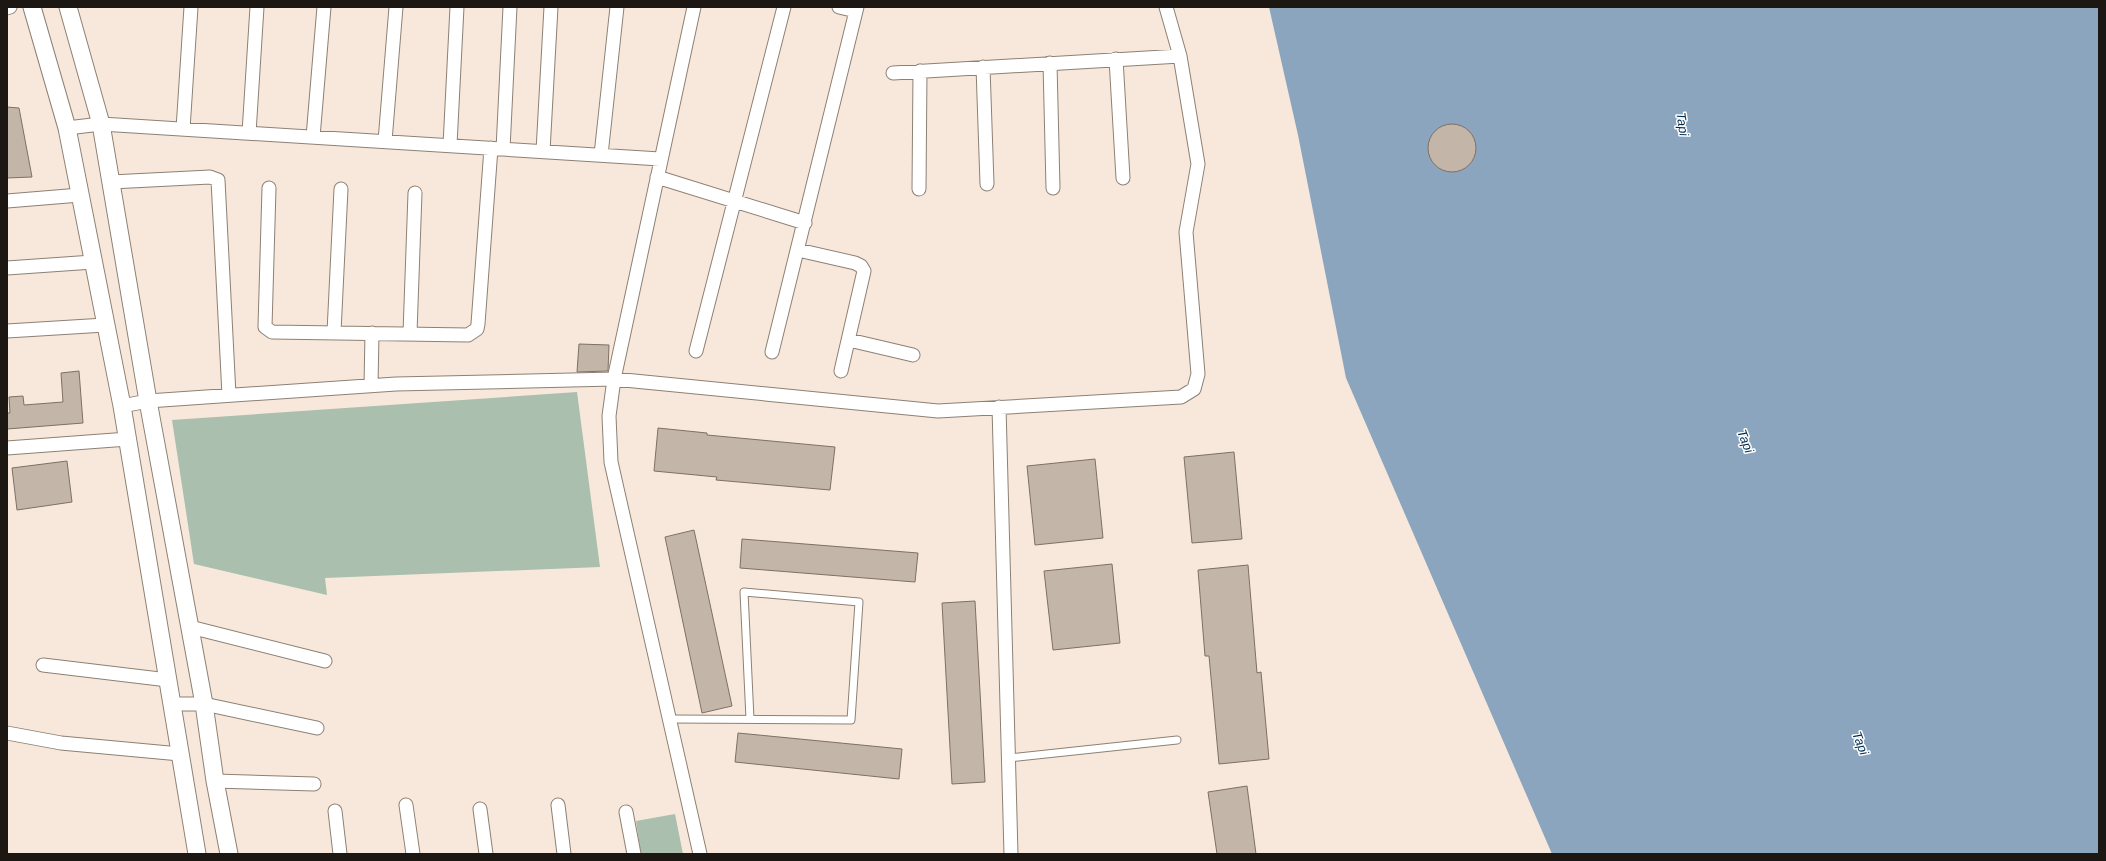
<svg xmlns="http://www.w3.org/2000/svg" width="2106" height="861" viewBox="0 0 2106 861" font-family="Arial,sans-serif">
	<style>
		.green { fill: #aabfad }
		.water { fill: #8ba5bf }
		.building { fill: #c4b5a9; stroke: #7e7065 }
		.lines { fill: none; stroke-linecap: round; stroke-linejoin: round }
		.service-casing { stroke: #8d8074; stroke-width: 9 }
		.minor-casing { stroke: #8d8074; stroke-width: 15 }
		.tertiary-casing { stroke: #8d8074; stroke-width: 19 }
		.service { stroke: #fff; stroke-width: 7 }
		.minor { stroke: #fff; stroke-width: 13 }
		.tertiary { stroke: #fff; stroke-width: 17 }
		.labels { text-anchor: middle; stroke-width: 3; stroke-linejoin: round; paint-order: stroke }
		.water-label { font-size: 13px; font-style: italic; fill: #002b4d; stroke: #fff }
	</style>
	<rect width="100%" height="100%" fill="#f7e8db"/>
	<path class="green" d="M577,392L600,567L325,578L327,595L194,564L172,420Z
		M675,814L683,854H641L636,821Z"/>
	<path class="water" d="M1269,7H2099V854H1552L1346,378L1298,135Z"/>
	<path class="building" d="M7,107L19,108L32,177L7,178Z
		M1428 148a24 24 0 1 1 48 0a24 24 0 1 1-48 0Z
		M579,344L609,345L608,371L577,372Z
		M79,371L83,423L7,429V413H10L9,397L23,396L24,405L63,402L61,373Z
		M658,428L707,433V435L835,447L830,490L716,480L717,477L654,471Z
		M1234,452L1242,539L1192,543L1184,457Z
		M1095,459L1103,538L1035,545L1027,466Z
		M67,461L72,502L17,510L12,468Z
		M694,530L732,706L702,713L665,537Z
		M742,539L918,553L915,582L740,568Z
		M1112,564L1120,643L1053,650L1044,571Z
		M1248,565L1257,673L1261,672L1269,759L1219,764L1209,656H1205L1198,570Z
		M975,601L985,782L952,784L942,603Z
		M738,733L902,749L899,779L735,762Z
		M1247,786L1256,854H1217L1208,792Z"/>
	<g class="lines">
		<g class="service-casing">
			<path id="service" d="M670,719L851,720L859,602L744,592L750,719
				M1009,758L1177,740"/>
		</g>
		<g class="minor-casing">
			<path id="minor" d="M694,7L614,379L609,416L611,462L700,854
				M839,7L856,11
				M7,8L10,7
				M1116,59L1123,178
				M1050,63L1053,188
				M983,67L987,184
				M893,73L1180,56
				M67,128L101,124L660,159
				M183,129L191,7
				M249,133L257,7
				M313,137L324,7
				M385,141L396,7
				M450,145L457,7
				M503,149L510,7
				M543,151L551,7
				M601,155L617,7
				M657,177L805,223
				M111,182L210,177L218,180L229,395
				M269,188L265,327L272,332L468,335L477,329L478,324L491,148
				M919,189L920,71
				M7,201L80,195
				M798,250L855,263L861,266L864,271L841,371
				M7,268L93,262
				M7,331L105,325
				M334,332L341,189
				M410,333L415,193
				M849,340L913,355
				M696,351L784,7
				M772,352L857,7
				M371,386L372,333
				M122,406L148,401L396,384L614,379L938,411L1181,397L1194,389L1198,374L1186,232L1198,164L1180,56L1166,7
				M999,407L1011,854
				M7,448L128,439
				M190,627L325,661
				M43,665L168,680
				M172,704H204L317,728
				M7,733L61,743L180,754
				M215,781L314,784
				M406,805L413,854
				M558,805L564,854
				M480,809L486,854
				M335,811L340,854
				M626,812L634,854"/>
		</g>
		<g class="tertiary-casing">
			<path id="tertiary" d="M32,7L67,128L122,406L197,854
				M68,7L101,124L148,401L204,704L215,781L229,854"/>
		</g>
		<use href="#service" class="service"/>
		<use href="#minor" class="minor"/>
		<use href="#tertiary" class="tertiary"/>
	</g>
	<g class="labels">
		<g class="water-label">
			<text transform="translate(1683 124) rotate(81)" y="5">Tapi</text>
			<text transform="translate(1746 441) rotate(69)" y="5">Tapi</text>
			<text transform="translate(1861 743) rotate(69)" y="5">Tapi</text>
		</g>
	</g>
	<rect width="2106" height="861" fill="none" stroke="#1c1712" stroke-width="16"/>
</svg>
